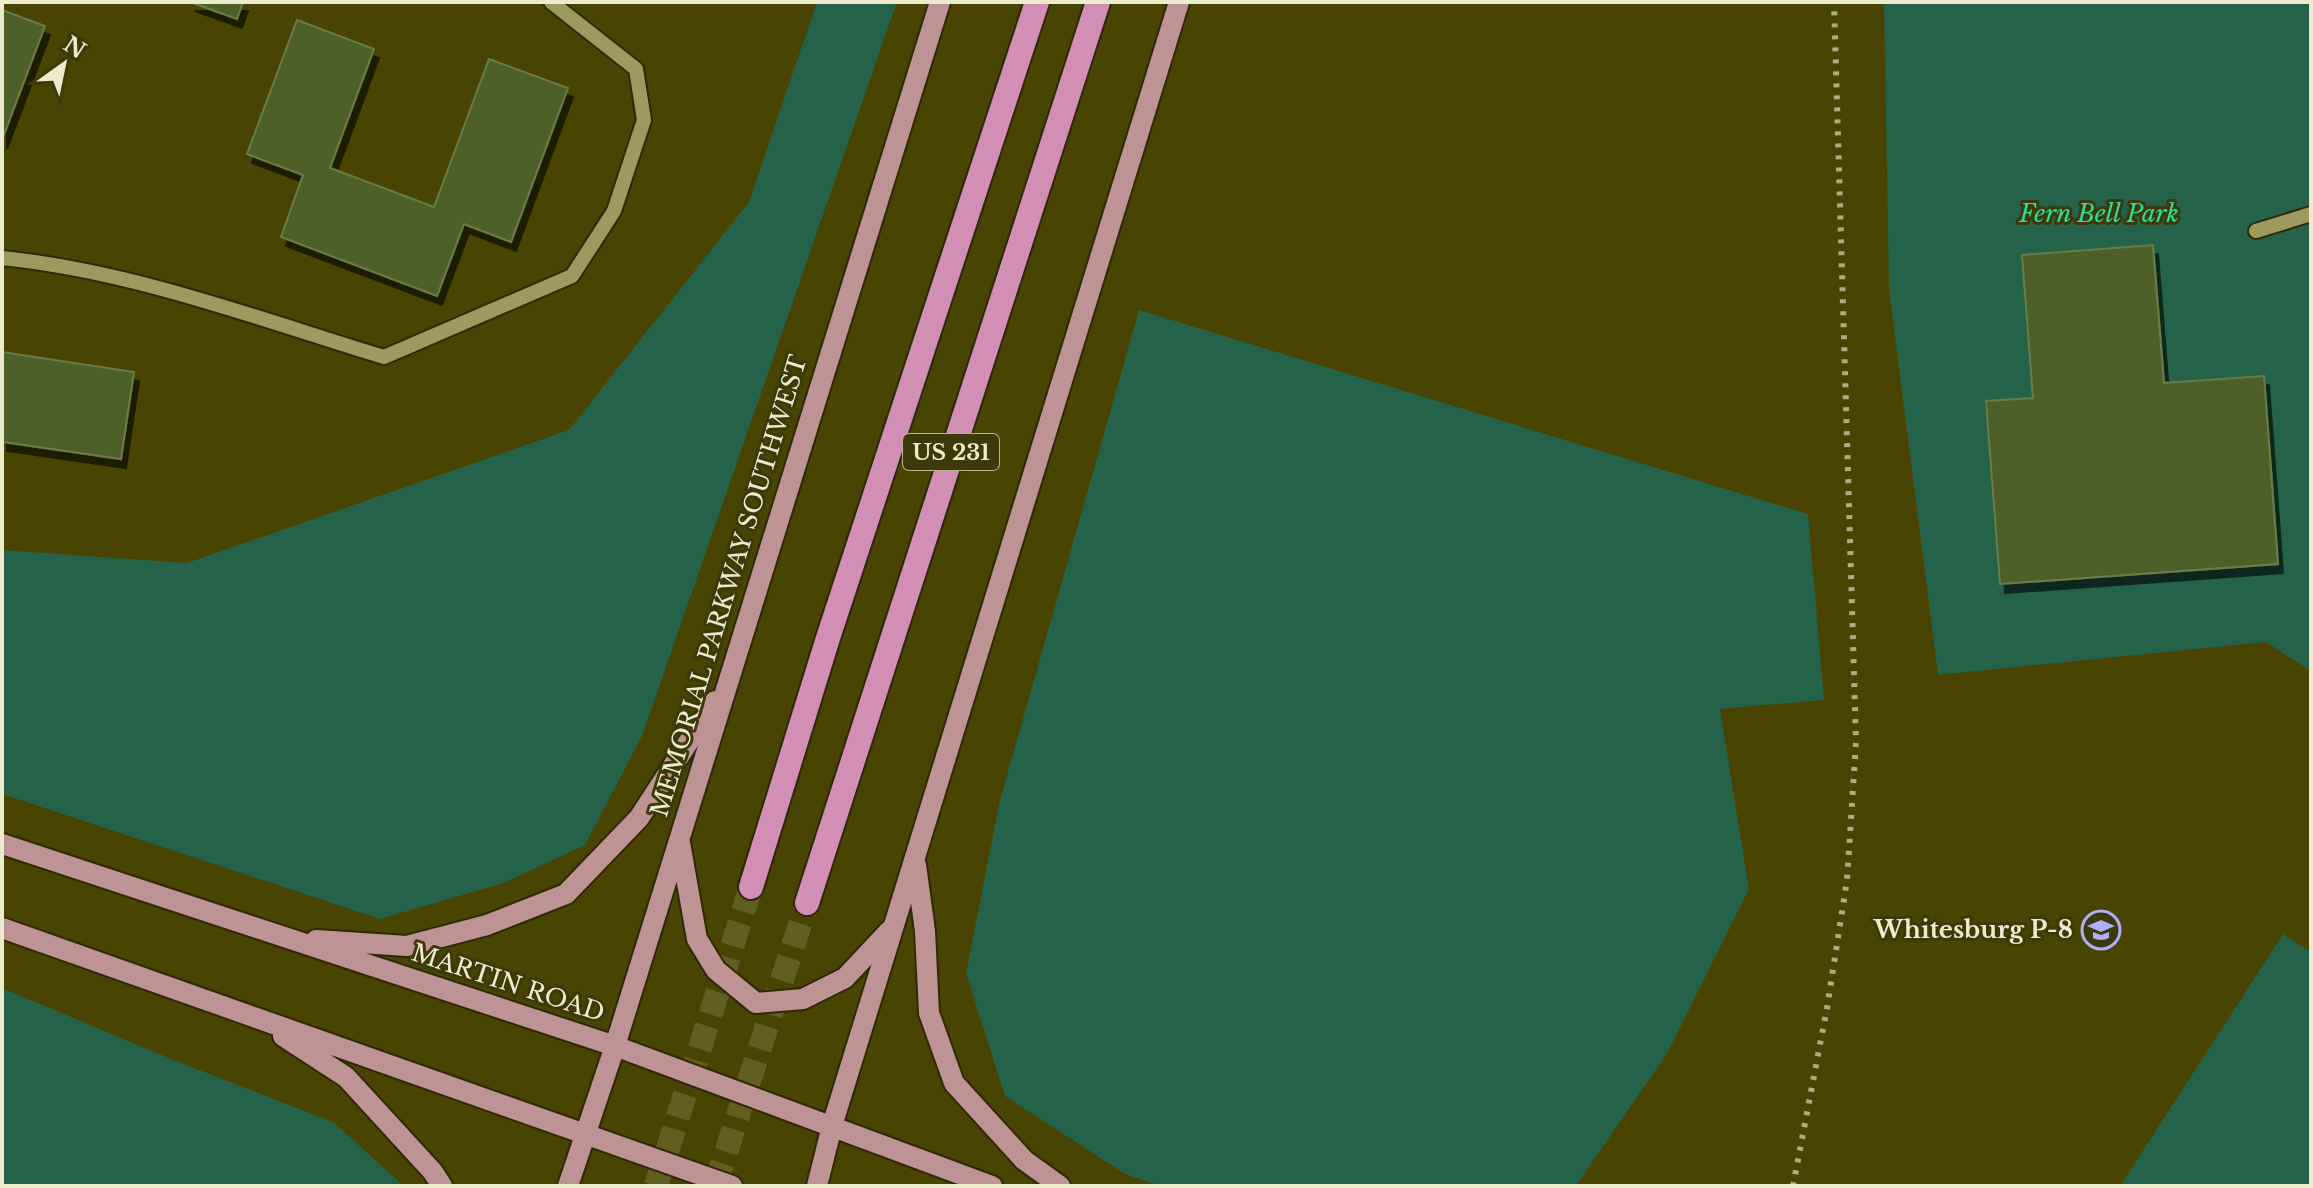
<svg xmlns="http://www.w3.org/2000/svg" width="2313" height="1188" viewBox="0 0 2313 1188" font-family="'Libre Baskerville',serif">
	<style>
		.green { fill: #24624a }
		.building { fill: #4e602b; stroke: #6a7d48; stroke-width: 2; filter: url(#shadow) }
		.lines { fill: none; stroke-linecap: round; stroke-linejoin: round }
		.highway-tunnel { stroke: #625d20; stroke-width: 24; stroke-dasharray: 24 12; stroke-linecap: butt }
		.minor-casing { stroke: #2c2a0a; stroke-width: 18 }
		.major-casing { stroke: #2c2a0a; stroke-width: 24 }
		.highway-casing { stroke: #2c2a0a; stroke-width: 28 }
		.minor { stroke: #9e9a5f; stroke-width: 14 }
		.major { stroke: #be9393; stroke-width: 20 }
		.highway { stroke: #d38eb5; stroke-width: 24 }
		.rail { stroke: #afac80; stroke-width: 6; stroke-dasharray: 4 8; stroke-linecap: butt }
		.labels { text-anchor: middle; stroke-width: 6; stroke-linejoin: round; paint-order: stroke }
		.shield { fill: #3d390a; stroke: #b8b692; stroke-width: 2 }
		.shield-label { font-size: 22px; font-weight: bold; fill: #edebcd }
		.park-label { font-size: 24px; font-style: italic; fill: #2bdea4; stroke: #3d390a }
		.street-label { font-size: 24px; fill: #edebcd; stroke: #3d390a }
		.poi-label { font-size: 24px; font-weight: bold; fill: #edebcd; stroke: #3d390a; text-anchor: end }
	</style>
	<defs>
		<filter id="shadow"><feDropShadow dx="5" dy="9" stdDeviation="0" flood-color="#0009"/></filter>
	</defs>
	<rect width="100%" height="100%" fill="#494401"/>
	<path class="green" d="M817,2H897L642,736L585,845L504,883L380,919L2,794V550L187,563L569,430L749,202Z
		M1884,2H2311V671L2266,642L1938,675L1889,289Z
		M1139,310L1808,514L1824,700L1720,709L1749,889L1668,1052L1576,1186H1160L1125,1174L1005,1096L966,973L1000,800Z
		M2283,934L2311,952V1186H2120Z
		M2,988L176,1061L333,1122L404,1186H2Z"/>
	<path class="building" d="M190,2H243L237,19Z
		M2,10L45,26L2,140Z
		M297,20L374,49L330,168L434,207L489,59L568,88L511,242L464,224L437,296L281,237L303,175L247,154Z
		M2153,245L2164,383L2264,376L2278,564L2000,584L1986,401L2033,398L2022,255Z
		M2,352L134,372L121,459L2,442Z"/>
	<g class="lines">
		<path class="highway-tunnel" d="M656,1186L751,887
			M715,1186L807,903"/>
		<g class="minor-casing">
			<path id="minor" d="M2256,231L2311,214
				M2,258C132,271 259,319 384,357L572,276L614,211L644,120L636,69L551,2"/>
		</g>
		<g class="major-casing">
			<path id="major" d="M680,843L697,939L716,970L756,1003L803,999L845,978L889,931
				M2,844L615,1046L992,1186
				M916,865L925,931L929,1013L954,1083L1024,1160L1060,1186
				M2,928L732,1186
				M316,940L407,946L487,925L566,894L639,818L715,701
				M283,1036L346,1077L433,1172L442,1186
				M568,1186L615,1046L940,2
				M817,1186L832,1126L1179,2"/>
		</g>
		<g class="highway-casing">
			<path id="highway" d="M751,887L828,638L1037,2
				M807,903L1098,2"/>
		</g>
		<use href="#minor" class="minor"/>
		<use href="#major" class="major"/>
		<use href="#highway" class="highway"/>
		<path class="rail" d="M1793,1186L1827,1008L1847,880L1856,742L1834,2"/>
	</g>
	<defs>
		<g id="school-ring" transform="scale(2)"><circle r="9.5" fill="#3d390a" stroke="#b0aefa" stroke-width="1.5"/><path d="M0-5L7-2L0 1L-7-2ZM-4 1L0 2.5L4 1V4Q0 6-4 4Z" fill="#b0aefa"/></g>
	</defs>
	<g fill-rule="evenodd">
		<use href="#school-ring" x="2101" y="930"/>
	</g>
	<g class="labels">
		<rect class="shield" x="903" y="434" width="96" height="36" rx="6"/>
		<g class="shield-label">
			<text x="951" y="460">US 231</text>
		</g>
		<g class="park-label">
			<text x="2099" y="222">Fern Bell Park</text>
		</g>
		<g class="street-label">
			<text transform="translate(729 586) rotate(-73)" y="8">MEMORIAL PARKWAY SOUTHWEST</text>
			<text transform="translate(508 983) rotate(18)" y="8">MARTIN ROAD</text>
		</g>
		<g class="poi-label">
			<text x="2073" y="938">Whitesburg P-8</text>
		</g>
	</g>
	<rect width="2313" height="1188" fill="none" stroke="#edebcd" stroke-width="8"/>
	<g transform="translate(64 64) rotate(33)" stroke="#3d390a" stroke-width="6" paint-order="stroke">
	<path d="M0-6L14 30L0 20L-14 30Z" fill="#edebcd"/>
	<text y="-12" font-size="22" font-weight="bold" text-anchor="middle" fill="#edebcd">N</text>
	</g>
</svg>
